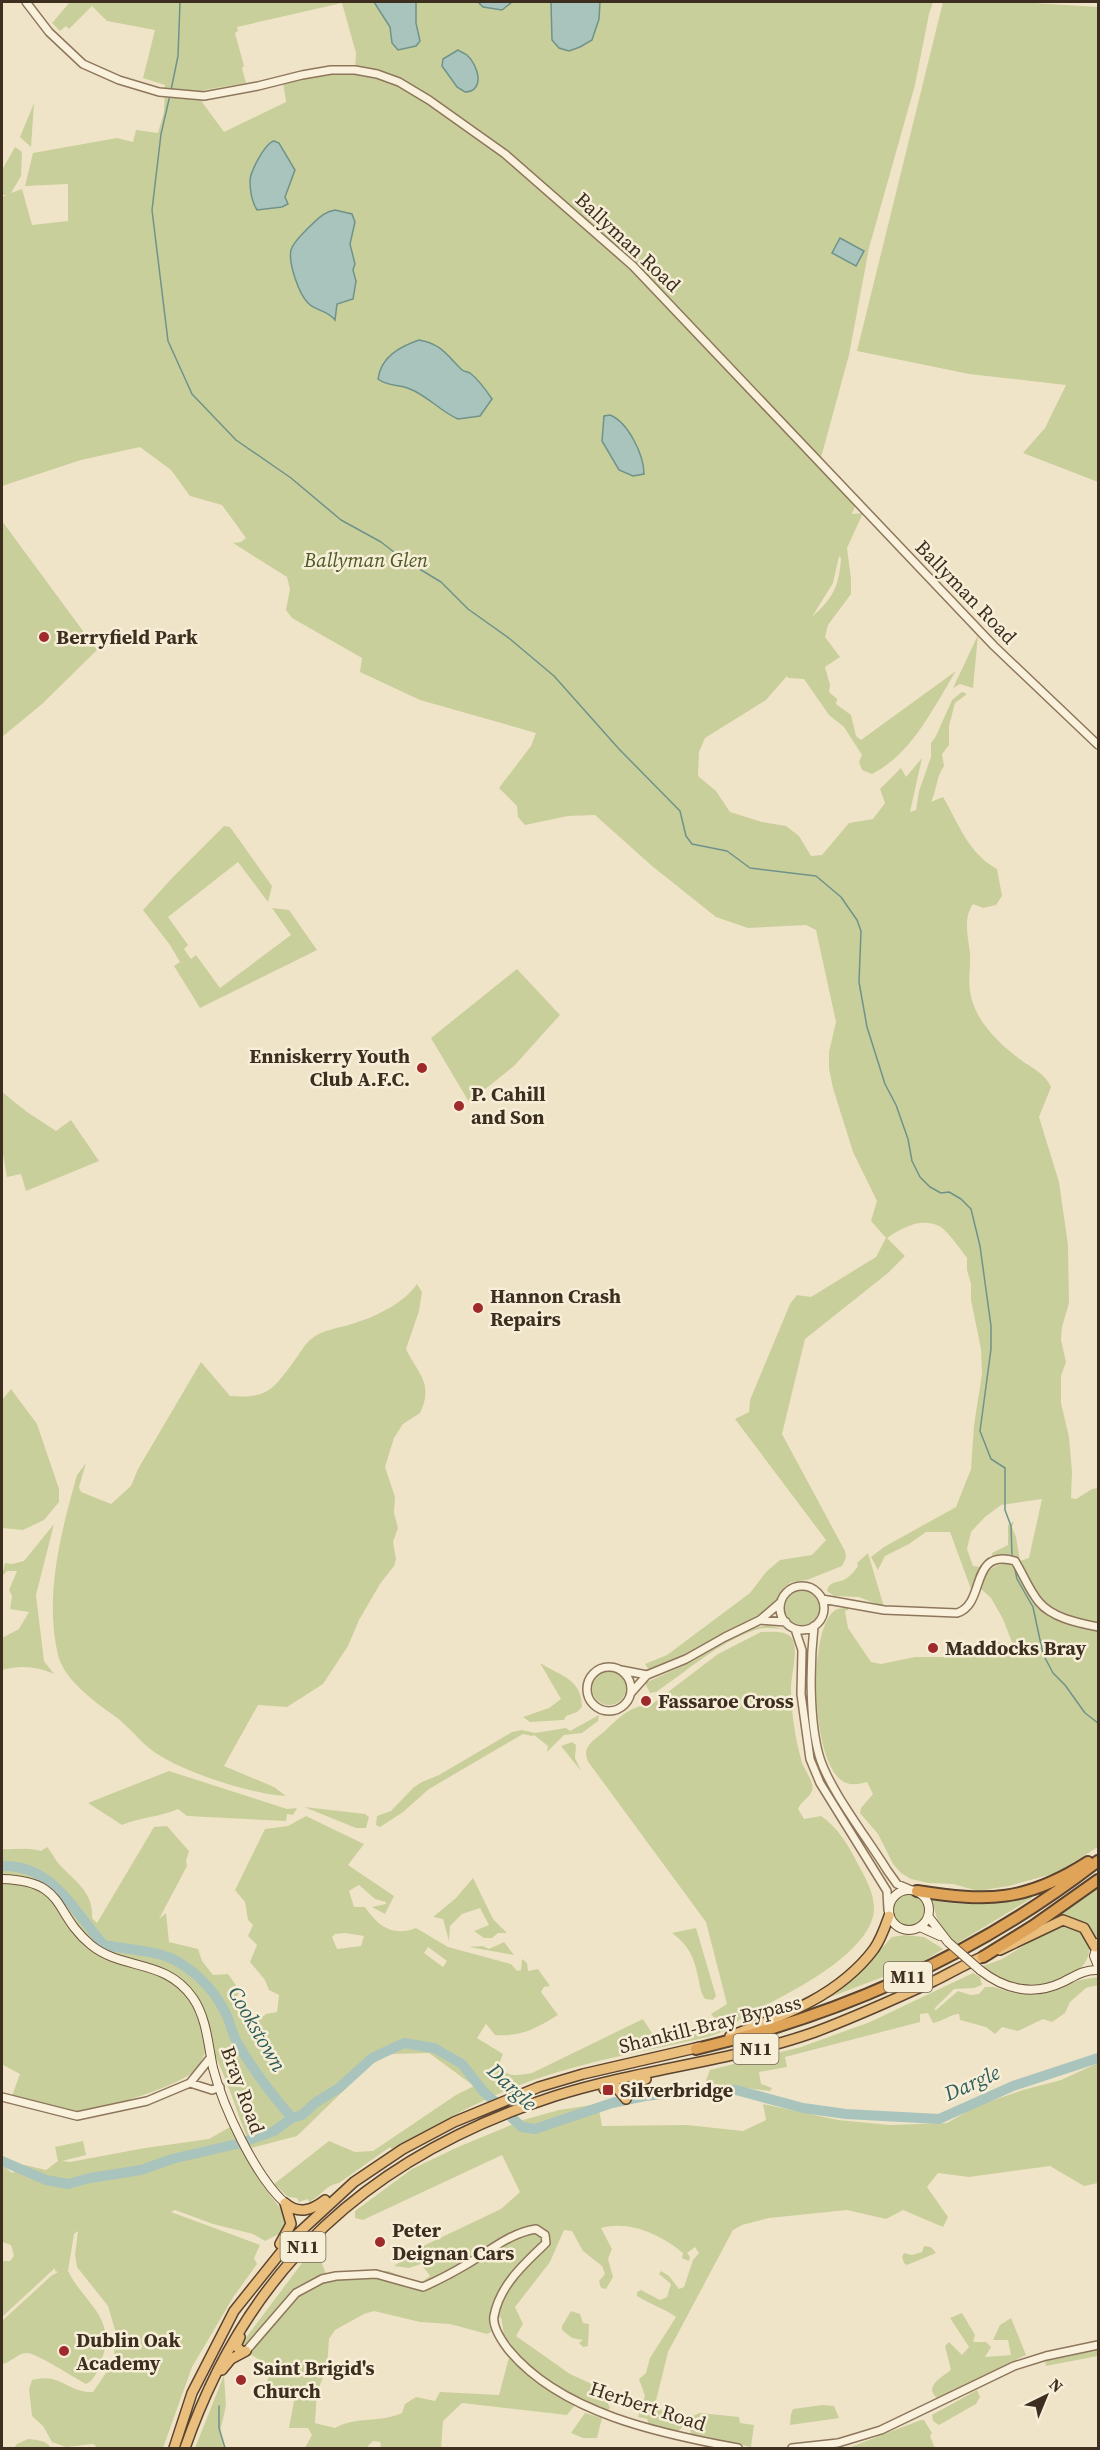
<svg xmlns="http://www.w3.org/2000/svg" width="1100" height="2450" viewBox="0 0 1100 2450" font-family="'Source Serif 4',serif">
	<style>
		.green { fill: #c9cf9b; fill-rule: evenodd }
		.water { fill: #a9c4bc; stroke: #6f938a; stroke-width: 1.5 }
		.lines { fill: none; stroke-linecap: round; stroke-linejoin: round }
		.stream { stroke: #6f938a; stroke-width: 1.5 }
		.river { stroke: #a9c4bc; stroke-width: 10 }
		.tertiary-casing { stroke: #8d765c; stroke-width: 10 }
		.secondary-casing { stroke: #6f573f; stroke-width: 10 }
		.trunk-casing { stroke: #5b4430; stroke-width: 12 }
		.motorway-casing { stroke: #5b4430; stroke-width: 14 }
		.tertiary { stroke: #faf1dc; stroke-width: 7 }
		.secondary { stroke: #faf1dc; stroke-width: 8 }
		.trunk { stroke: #eabe7c; stroke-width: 9 }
		.motorway { stroke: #e0a458; stroke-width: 10 }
		.secondary-bridge-casing { stroke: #6f573f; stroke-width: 10; stroke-linecap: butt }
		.secondary-bridge { stroke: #faf1dc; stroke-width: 8 }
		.poi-dot { fill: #9e2a2b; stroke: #f7eed8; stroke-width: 2 }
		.labels { text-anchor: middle; stroke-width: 5; stroke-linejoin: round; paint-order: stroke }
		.shield { fill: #f7eed8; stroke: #756857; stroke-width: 1.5 }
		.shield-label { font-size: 18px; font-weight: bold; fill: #3d2e20 }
		.street-label { font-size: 20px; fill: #3d2e20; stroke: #f7eed8 }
		.park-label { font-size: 20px; font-style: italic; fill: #4d5a26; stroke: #f7eed8 }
		.poi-label { font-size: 20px; font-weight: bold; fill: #3d2e20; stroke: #f7eed8; text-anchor: start }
		.water-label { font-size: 21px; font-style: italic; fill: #2f5d5a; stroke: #f7eed8 }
	</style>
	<rect width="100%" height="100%" fill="#f0e4c8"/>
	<path class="green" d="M70,2H933L929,14L915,85L869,248L849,355L819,465L856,504L852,514L863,513L847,548L851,579V594L828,625L825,637L840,657L825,667L830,685L829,692L837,699L836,704L851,715L856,736L861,740L956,671C933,708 912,754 872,774L862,770L859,762L862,755L844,727L829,715L804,679L788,678L787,676L766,700L705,738L699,752L698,776L716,791L730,812L762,822L786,826L799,836L811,856L822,855L849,823L873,819L885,803L880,789L901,768L906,777L922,758L910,812L916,810L919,791L931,757V743L936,736L952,700L962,692L967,694L955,703L949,726V745L942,754L944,766C936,777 937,790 931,802L943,797C959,824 968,853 997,869L1002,896L996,905L983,908L973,904C963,918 968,937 970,953C971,966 968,978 970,990C973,1019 999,1044 1021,1060C1033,1069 1045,1073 1051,1087L1039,1117L1059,1182L1068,1245L1069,1303L1062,1327L1061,1340L1066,1362L1061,1376V1403L1069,1437L1072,1472L1071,1498L1076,1499L1092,1489L1098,1488V1847L1056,1873L1009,1886L978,1891L953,1884L928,1883L911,1879L901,1873L893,1864L878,1834L860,1813L861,1808L873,1794L867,1782C860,1784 852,1786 844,1782C811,1765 807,1632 834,1611C838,1608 843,1608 848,1608V1610L845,1611L848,1628L871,1662L881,1664L915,1657H964L981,1654L997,1642L1013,1645L1003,1619L991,1598L980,1588C984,1571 997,1560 1015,1565L1019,1562L1012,1554L993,1559L992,1553L1008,1545V1525L1014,1521L1012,1527L1016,1537L1020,1561L1029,1558L1042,1499L1001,1505L985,1517L971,1532L967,1549L973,1566L982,1567L971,1589L950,1532H926L909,1544L885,1556L878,1570L871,1557L884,1547L956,1507L971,1469L974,1425L982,1374L981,1349L971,1300V1284L967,1270V1258C961,1250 947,1230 939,1226C921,1217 901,1228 887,1238L905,1256L888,1273L805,1339L782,1434L845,1551L846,1558L842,1566L807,1580L791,1582L783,1589L771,1609L723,1633L693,1652L661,1667L649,1670L645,1664L667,1655L750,1593L766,1572L780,1560L812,1555L826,1540L735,1419L749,1412L750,1400L790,1304L797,1295L811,1297L876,1257L886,1238L871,1221L877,1201L853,1152L833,1088L829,1069V1052L836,1022L816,930L806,925L748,928L716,917L652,866L595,815L568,816L525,825L518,817L517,806L499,788L531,746L536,733L420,700L360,672L362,658L292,618L286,610L290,589L287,577L233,543L241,542L246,538L222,505L190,496L171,470L140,447L81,460L2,486V197L6,195H2V170L15,147L22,152L21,176L11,193L22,189L32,225L68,221V184L25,186L33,153L117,138L133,142L136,130L158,133L164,112L165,85L143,78L155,30L107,21L92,6L69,29L66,26L60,31L52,23ZM342,3L356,53L355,69L283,82L286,102L224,132L202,102L204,90L246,83L242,68L244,66L235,33L238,31L237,27ZM839,556L841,558C839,587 833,598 812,617L833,583Z
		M943,2H1018L1098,7V482L1023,453L1045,428L1066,385L969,374L857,351Z
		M34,103L31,147L20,137Z
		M2,521L97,650L42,704L2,737Z
		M978,635L973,688L960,684L953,688Z
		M224,826L230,827L272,886L268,902L238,862L168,917L188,945L184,949L191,959L196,955L220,988L291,935L272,908L289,910L317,950L200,1008L174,966L180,962L170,945L143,910L173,877Z
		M517,969L560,1015L514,1066L469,1102L431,1038Z
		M2,1092L27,1112L56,1131L71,1120L99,1161L26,1191L21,1174L7,1177L2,1149Z
		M417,1284L422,1292L419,1311L406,1349C418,1374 434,1383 420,1413L403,1424L394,1438L385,1467L395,1497L394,1513L398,1528L393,1542L396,1559L394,1566L380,1584L359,1620L348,1646L323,1684L287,1707L258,1705L224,1766L274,1787L286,1796C253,1795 175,1770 149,1748C138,1739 128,1726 116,1717C96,1703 64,1680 58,1655C44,1596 61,1532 77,1475L86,1463L79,1487L81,1492L111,1504L131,1486L138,1469L201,1362L230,1396C270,1399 274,1388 297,1357C301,1351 306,1343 311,1339C323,1329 341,1328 355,1323C377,1316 404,1303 417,1284Z
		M11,1389L37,1424L59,1489V1502L44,1520L23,1530L2,1528V1400Z
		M54,1524L36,1595L44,1661L54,1674C37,1666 20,1665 2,1670V1638L19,1629L29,1612L10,1609L12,1596L9,1590L17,1571H7L2,1576L5,1563L12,1564L24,1561Z
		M868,1553L884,1607L859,1597L834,1596L827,1591C830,1579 839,1584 847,1578C851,1575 855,1570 858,1566L857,1563Z
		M785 1608a17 17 0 1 1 34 0a17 17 0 1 1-34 0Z
		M768,1625L787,1630C777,1628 765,1627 755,1630C719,1642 687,1671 656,1692L650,1693L645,1683L687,1664L749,1629Z
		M761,1632C769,1632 786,1630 792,1638C799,1649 791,1676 791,1688C791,1711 796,1744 803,1765C806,1772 815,1784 812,1791C809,1798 801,1801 798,1809L804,1819L821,1816C839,1828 849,1847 859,1866C866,1879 874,1893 874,1909C873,1950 796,1990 764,2006L763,2014L741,2019L724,2031L708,2037C650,2050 592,2060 536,2079C485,2097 438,2123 392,2149L390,2147L339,2183C326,2185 320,2197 309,2202L308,2199L299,2202L297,2198L288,2197L274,2184L329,2141L355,2152L373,2151L456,2095L474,2086L429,2053L391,2054L370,2065L297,2136L251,2148C237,2114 227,2076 209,2044C204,2053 202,2064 193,2072C178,2086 96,2113 75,2111C54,2109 33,2099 12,2096L20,2074L3,2065L2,2052V1849C17,1850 25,1847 41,1851L47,1847C52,1852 54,1858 58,1863C73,1880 94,1891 92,1918L97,1923L154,1827L167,1826L189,1851L186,1861L187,1866L159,1919L166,1913L169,1942L198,1949L202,1961L213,1975L228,1974L240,1991L233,2003L240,2006L254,2023L266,2014L277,2012L279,1995L269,1990L265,1980L250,1962L257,1945L248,1936L253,1925L248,1920L245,1902L235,1890L265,1829L288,1826L306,1816L364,1844L348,1865L394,1896L385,1914L372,1907L386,1904V1902L375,1899L359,1885L349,1891L354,1907H365C378,1926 392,1937 416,1928L448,1947L511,1964L517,1971L521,1970L522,1959L527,1963L528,1971L538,1969L550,1986L544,1987L541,1992L558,2015C537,2028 521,2037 495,2035L486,2024L477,2038L503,2054L499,2064C505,2079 520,2075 532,2073L643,2019L657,2041L686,2037L721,2027L711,2014L727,2004L706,1922L589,1763C579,1746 597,1739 607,1729C618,1718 633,1704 651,1705L718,1654ZM345,1933L364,1936L361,1946L337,1949L332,1937L335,1934ZM428,1947L447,1961L443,1967L424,1953Z
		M540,1663C561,1676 582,1679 582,1707L577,1712L566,1716L564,1720L530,1722L523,1717L549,1708L561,1699Z
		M592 1688a17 17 0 1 1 34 0a17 17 0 1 1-34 0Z
		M599,1715L598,1721L582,1733L564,1735L547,1752L548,1746L534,1735L532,1736L523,1734L429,1789L403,1812L380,1827L376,1825L377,1816L391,1811L414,1787L422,1782L439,1775L512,1732L522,1730L535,1733L566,1728L570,1731Z
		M572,1742L576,1745L575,1758L581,1771L561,1746Z
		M169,1771L287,1809L297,1808L293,1815L287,1814L286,1821L187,1816L178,1809C160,1817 141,1817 122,1825L88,1803Z
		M304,1807L365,1814L369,1817L366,1828H356Z
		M473,1878L493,1919L507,1933H498L492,1938H484L474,1931L489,1925L480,1908L462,1914L450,1926L449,1941L443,1919L433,1917L456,1898Z
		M1098,1887V1937L1096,1940C1089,1924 1075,1916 1058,1919L1057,1917Z
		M893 1910a16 16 0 1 1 32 0a16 16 0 1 1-32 0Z
		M1031,1896L1032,1898L956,1944C938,1929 937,1920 932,1899C967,1908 998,1905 1031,1896Z
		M1061,1923L1075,1925L1089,1941C1096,1979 1039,1990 1011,1983C1000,1980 992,1973 983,1966L1002,1959Z
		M696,1928L716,1996L713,2000L705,1999C701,1993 700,1988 699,1981C695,1960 690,1946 672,1933Z
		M905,1935L924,1937L943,1949L922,1962L807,2006L860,1972L892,1937Z
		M504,1942L514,1955L469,1947L483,1946L489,1949Z
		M973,1973L980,1977L982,1985L974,1988L954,1989L934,2009L936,2010L958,1991L971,1995L979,1994L985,1987H994L1009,1992L1037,1995L1080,1980L1098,1977V1985L1086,1988L1070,2002L1065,2013L1052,2022L1043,2019L1018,2031L1002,2027L995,2034L986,2027L960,2020L959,2014C949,2015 943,2021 933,2023L928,2013L920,2014V2022L785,2057L787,2067L759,2072L761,2084L772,2088L770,2091L705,2083L710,2070L801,2047L870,2022Z
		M1098,2063V2183L1084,2186L1050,2166L969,2177L938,2173L927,2187L948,2217L943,2227L903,2210L886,2219L847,2210L769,2218L742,2225L733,2230L668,2352L655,2405L664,2412L681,2414L682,2428L678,2431L649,2425L647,2419L638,2417L645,2396L639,2379L646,2373L650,2358L676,2317C663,2308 650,2304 637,2296V2292L641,2290L660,2300L667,2297L671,2284L659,2274L661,2271L669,2276L679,2289L684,2287L693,2260L699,2253L695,2247L687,2253L690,2257L689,2261L682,2258L683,2253C661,2235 630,2220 601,2228L612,2249L608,2259L613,2277L606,2289L601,2288L599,2281L605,2274L602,2266L583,2251L572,2231L564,2230L550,2262L515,2307L523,2324L516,2336L570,2374L605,2390L604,2395L610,2408L607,2411L576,2404L567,2415L462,2403L443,2421L441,2448H381L380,2442L373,2441L366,2448H305L312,2435L308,2428H289L295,2396L266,2386L271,2367L239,2347L302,2263L316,2248L328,2279L378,2277L380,2271H388L420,2283L430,2276L421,2264L409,2268L394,2266L421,2247L501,2209L520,2192L502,2155L363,2220L355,2218V2211L412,2169L458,2147L523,2120L559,2110L598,2104L602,2126L687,2125L743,2131L766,2120L763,2104L838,2120L890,2125L947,2123L979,2105L1023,2090L1061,2080ZM374,2311L420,2322L450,2324L487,2334L491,2332L489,2324L501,2317L504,2334L512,2346L499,2395L440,2392L435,2401L416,2397L405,2404L402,2413C380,2423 356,2416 335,2428L315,2423L317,2392L327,2368L329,2339L335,2330L364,2314Z
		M230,2127L263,2186L284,2213L286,2225L279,2234L265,2241L253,2234L213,2224L175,2210L171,2212L260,2245L254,2258L257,2264L234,2296L192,2367L163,2448H98L93,2444L66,2447L52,2442L43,2426L32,2416L29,2389L32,2380C61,2372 68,2393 93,2392L114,2361L115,2330L108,2306L77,2267L75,2255L78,2231L74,2234L68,2271C85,2305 118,2317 101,2362C98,2370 94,2381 86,2384C76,2379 35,2352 27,2353C17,2353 11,2363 2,2364V2321L51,2276L58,2272L55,2271V2268L2,2317V2261H10L14,2256L11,2245L2,2242V2165L12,2173L25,2165L46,2170L58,2161L55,2147L83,2141L86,2155L62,2161L70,2162L145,2148L209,2139Z
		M924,2246L931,2247L936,2253L907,2265L904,2263L902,2257L904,2253L912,2255L922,2252Z
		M571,2311L580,2314L583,2323L589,2324L588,2346L583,2347L579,2343L583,2340L572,2338L562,2330V2326Z
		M962,2313L975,2335L973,2342H986L991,2347L985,2357L1011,2355L1008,2340H993L1000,2325L1011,2318L1026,2355L937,2398C923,2387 942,2377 951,2370L945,2346L949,2342L962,2355L969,2347L950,2318Z
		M1098,2349V2356L1046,2366L1045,2360Z
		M224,2375L226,2406L220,2432L224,2448H195Z
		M977,2390L980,2397L976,2404L939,2425L933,2421L932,2415Z
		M823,2405L834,2406L839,2418L790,2425L791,2414L793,2409Z
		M585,2413L602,2418L597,2438H583L571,2433Z
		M700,2413L739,2417L740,2423L754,2425L751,2447L692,2435L689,2428L690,2417Z
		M921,2420H924L932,2433L930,2436L935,2448H848Z
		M28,2439C37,2440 46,2440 51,2448H14L17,2444Z"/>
	<path class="water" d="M374,2H416V23L420,41L416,46L398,50L392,43L390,27Z
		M478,2H512L502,10L483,7Z
		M551,2H600L599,19L592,40L580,47L569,51L559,48L552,40Z
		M458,50C461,52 464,53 467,55C478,65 486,91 465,92L457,87L442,66L443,59Z
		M274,141L279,143L295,170L285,197L288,204L282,207L257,210C252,202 250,191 250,181C250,172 265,143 274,141Z
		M335,210L352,214L355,222L350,244L355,264L353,270L356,281L353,299L337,304L335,320C326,309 317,312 308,303C299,294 288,263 291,250C294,241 302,235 308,228C317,220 323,212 335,210Z
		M840,238L864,251L856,266L832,253Z
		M419,340C441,344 446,354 461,369C465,373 465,370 470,373C479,380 486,390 492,399L480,416L458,419C441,412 428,396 410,389C399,384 388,387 378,379C381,357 399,347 419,340Z
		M610,415C628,422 644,455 644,474L633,476L619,470L602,441L604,416Z"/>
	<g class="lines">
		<path class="stream" d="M171,90L178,56L180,2
			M170,95L161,134L152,210L168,341L192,394L236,440L291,478L341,520L381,542L403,559L441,582L468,609L510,639L554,676L619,749L680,811L686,836L692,844L727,851L750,868L816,876L841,897L857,920L861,931L859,982L867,1027L885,1084L896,1105L908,1139L912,1161L920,1177L930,1187L941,1193L949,1192L961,1199L971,1209L980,1246L991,1326V1349L980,1431L991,1459L1005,1468V1510L1011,1526L1012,1557
			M1014,1565L1017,1579L1033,1607L1043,1654L1053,1673L1065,1685L1085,1713L1098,1723
			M219,2406V2428L225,2448"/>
		<path class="river" d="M2,1866C53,1864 74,1912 104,1945C129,1950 159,1950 180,1963C201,1976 218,1996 228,2018C231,2027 233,2036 238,2044C253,2070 272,2095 292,2118
			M2,2161L46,2180L68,2184L90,2178L141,2170L172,2159L241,2143L274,2131L292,2118L302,2115L315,2103L339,2088L372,2058L404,2043L434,2048L462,2064L483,2091L522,2127L535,2129L612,2103L645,2096L701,2090H736L803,2108L846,2114L939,2119L1013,2086L1098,2058"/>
		<g class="tertiary-casing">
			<path id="tertiary" d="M26,2L49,32L83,64L119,80L159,92L204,96L258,86L302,75L331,70H355L377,74L399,82L429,100L505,154L633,266L994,646L1098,745
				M780 1608a22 22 0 1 1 44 0a22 22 0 1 1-44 0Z
				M822,1599L884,1610L957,1613C987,1604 968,1548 1015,1561C1023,1574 1029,1590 1039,1602C1052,1618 1079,1623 1098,1627
				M760,1620L786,1622
				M814,1626C810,1663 809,1719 819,1755C828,1788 868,1839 887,1870L897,1884L909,1889
				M795,1629L802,1650L801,1694L810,1759L820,1783L887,1891L888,1910
				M587 1689a22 22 0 1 1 44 0a22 22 0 1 1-44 0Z
				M621,1670L647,1675
				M631,1693L647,1675L686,1659L725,1637L760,1620L781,1602
				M190,2083L211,2057
				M2,2097L77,2116L147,2101L190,2083L212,2090L220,2087
				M246,2351L296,2293L322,2279L336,2276L376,2274L423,2287C439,2280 454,2272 469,2263C491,2250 510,2233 536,2229L545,2235L546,2243C524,2264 500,2285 494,2316C492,2327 502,2341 508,2349C560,2413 661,2434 738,2448
				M792,2448L838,2443L881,2430L1014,2366L1046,2356L1098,2345"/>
		</g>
		<g class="secondary-casing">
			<path id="secondary" d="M2,1879C68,1881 52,1913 91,1945C123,1971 165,1958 193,1998C207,2019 208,2045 213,2068C223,2107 255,2176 285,2203
				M889 1910a20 20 0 1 1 40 0a20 20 0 1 1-40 0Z
				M928,1916L948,1942
				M920,1927L940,1936
				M1098,1943L1094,1956L1098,1966
				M980,1970C1005,1990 1034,1996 1063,1982C1075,1976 1085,1969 1098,1970"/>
		</g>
		<g class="trunk-casing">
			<path id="trunk" d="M1000,1950L1063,1920L1084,1928L1095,1947
				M730,2036C783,2016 839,1996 874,1949C881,1939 885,1927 889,1916
				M604,2089L616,2087L626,2099
				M626,2099L633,2084L646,2079
				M285,2203C299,2215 312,2210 325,2200
				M280,2244L291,2224L285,2203
				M240,2337L236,2346L242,2352L246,2351
				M222,2370L231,2359L246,2351
				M174,2448L192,2393L234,2311L290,2241L354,2182L403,2149L454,2122L539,2087L583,2074L700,2047
				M185,2448C248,2266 372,2155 555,2096C640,2069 730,2062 815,2032C855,2017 895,1999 934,1981C952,1972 969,1962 987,1955"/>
		</g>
		<g class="motorway-casing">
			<path id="motorway" d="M917,1891C988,1902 1026,1902 1088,1862
				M983,1957L1033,1926L1098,1880
				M696,2049C844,2014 978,1954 1098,1861"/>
		</g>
		<use href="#tertiary" class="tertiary"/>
		<use href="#secondary" class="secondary"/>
		<use href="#trunk" class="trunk"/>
		<use href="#motorway" class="motorway"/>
		<g class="secondary-bridge-casing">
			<path id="secondary-bridge" d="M948,1942L980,1970"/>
		</g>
		<use href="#secondary-bridge" class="secondary-bridge"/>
	</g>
	<g class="poi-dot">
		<circle cx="44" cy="637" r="6"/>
		<circle cx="422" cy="1068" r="6"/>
		<circle cx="459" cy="1106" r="6"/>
		<circle cx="478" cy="1308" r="6"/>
		<circle cx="933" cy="1648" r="6"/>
		<circle cx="646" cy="1701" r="6"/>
		<rect x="602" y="2084" width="12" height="12" rx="3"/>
		<circle cx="380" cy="2242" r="6"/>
		<circle cx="64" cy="2351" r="6"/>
		<circle cx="241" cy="2380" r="6"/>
	</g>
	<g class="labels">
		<g class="shield">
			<rect x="884" y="1962" width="48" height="30" rx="4.5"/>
			<rect x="733.5" y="2034" width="45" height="30" rx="4.5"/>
			<rect x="280.5" y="2232" width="45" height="30" rx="4.5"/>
		</g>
		<g class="shield-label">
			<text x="908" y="1983">M11</text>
			<text x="756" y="2055">N11</text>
			<text x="303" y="2253">N11</text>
		</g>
		<g class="street-label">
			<text transform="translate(628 242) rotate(43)" y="7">Ballyman Road</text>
			<text transform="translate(966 592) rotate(46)" y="7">Ballyman Road</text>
			<text transform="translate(710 2024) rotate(-14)" y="7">Shankill-Bray Bypass</text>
			<text transform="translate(243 2090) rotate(70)" y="7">Bray Road</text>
			<text transform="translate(648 2406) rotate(18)" y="7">Herbert Road</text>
		</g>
		<g class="park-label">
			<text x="366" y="567">Ballyman Glen</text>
		</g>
		<g class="poi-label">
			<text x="56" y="644">Berryfield Park</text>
			<text x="410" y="1063" text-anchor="end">Enniskerry Youth<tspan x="410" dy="23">Club A.F.C.</tspan></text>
			<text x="471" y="1101">P. Cahill<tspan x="471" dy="23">and Son</tspan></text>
			<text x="490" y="1303">Hannon Crash<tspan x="490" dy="23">Repairs</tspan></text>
			<text x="945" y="1655">Maddocks Bray</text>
			<text x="658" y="1708">Fassaroe Cross</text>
			<text x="620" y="2097">Silverbridge</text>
			<text x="392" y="2237">Peter<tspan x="392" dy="23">Deignan Cars</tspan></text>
			<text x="76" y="2347">Dublin Oak<tspan x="76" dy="23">Academy</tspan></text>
			<text x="253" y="2375">Saint Brigid's<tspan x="253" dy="23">Church</tspan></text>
		</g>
		<g class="water-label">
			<text transform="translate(257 2029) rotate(60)" y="7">Cookstown</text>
			<text transform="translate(972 2083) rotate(-24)" y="7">Dargle</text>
			<text transform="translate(512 2087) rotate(43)" y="7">Dargle</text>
		</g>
	</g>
	<rect width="1100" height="2450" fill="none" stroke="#3d2e20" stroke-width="6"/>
	<g transform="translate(1046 2396) rotate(43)" stroke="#f7eed8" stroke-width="4.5" paint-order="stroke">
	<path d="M0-4.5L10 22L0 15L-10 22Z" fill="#3d2e20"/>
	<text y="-9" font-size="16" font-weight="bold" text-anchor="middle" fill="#3d2e20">N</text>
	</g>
</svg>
